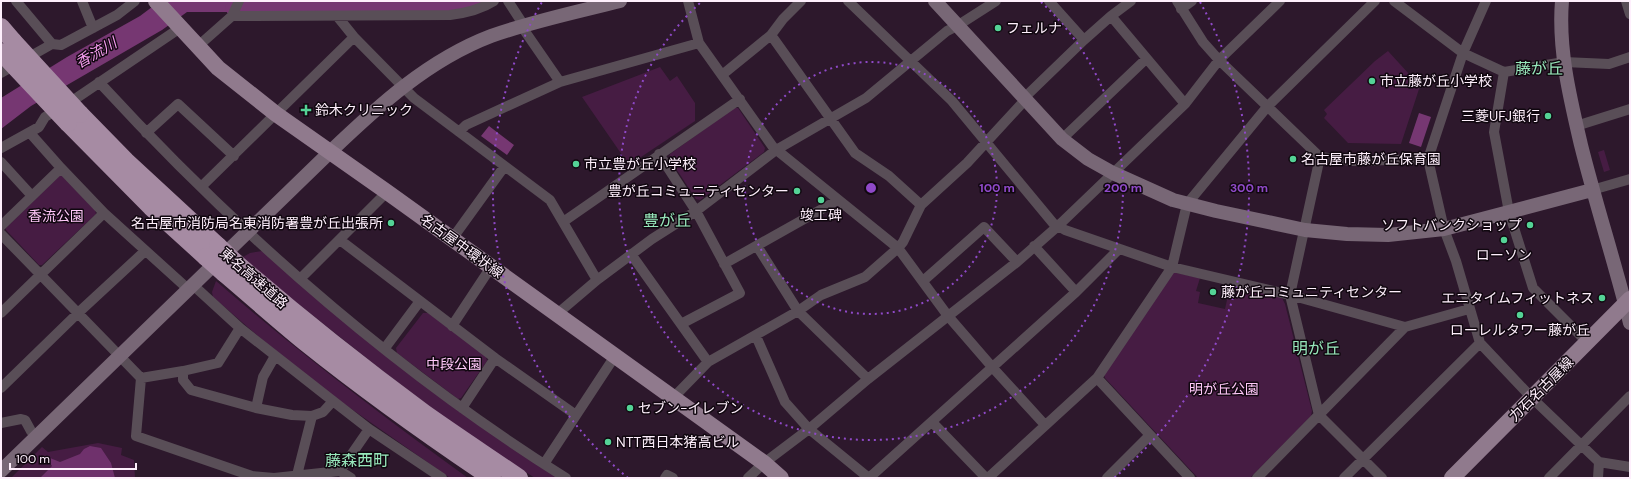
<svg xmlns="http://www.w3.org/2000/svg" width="1631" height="479" viewBox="0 0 1631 479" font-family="'DM Sans','Noto Sans JP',sans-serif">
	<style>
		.green { fill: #461c43 }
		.forest { fill: #6f316c }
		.water { fill: #763772 }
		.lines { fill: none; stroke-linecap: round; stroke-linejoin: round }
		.river { stroke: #763772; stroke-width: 15 }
		.street { stroke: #594e57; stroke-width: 10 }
		.secondary { stroke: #786776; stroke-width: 14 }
		.primary { stroke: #907a8d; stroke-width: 16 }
		.highway { stroke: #a68ba3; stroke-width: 18 }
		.highway-bridge { stroke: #a68ba3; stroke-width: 18 }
		.ring { fill: none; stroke: #8f49c8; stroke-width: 2; stroke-dasharray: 2 4 }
		.poi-dot { fill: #54d396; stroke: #10070f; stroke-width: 1.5 }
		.labels { text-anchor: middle; stroke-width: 3; stroke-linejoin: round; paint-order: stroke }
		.poi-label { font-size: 14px; fill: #feeffc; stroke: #10070f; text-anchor: start }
		.park-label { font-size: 14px; fill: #fec7f8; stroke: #10070f }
		.street-label { font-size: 14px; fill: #feeffc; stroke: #10070f }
		.water-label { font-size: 15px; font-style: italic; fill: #f59cee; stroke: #10070f }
		.quarter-label { font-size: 16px; fill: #98e8bc; stroke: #10070f }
		.centre { fill: #8f49c8; stroke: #10070f; stroke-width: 2 }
		.ring-label { font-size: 12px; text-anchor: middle; font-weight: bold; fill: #8f49c8; stroke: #10070f; stroke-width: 3; stroke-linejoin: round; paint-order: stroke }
	</style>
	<rect width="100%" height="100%" fill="#2d182c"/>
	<path class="green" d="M1388,51L1420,86L1401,144L1348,143L1324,118L1327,114L1324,110L1375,61Z
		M660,67L670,81L677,76L695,103V121L629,165L582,97Z
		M734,108H738L765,148L764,152L700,200L696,199L669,158L670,154Z
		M1604,150L1610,170L1604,172L1598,152Z
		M59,176H62L95,210L96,214L42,265H39L6,230V228Z
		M262,251L559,478H535L500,456L444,417L379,368L277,287L243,257L250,253Z
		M1172,272L1200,278L1196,291L1200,292L1198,303L1225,309L1230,286L1282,298L1285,304L1312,411L1311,416L1250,478H1198L1105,378L1104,374Z
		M216,281C297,351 381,415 468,478H450L340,401L273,349L213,297L212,292Z
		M423,313H428L486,356L487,361L461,398L458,399L397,353L396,348Z
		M98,443L122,448L121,455L134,460L135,478H11L42,447L48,452Z"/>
	<path class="forest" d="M90,446L101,448L111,463L115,478H40L52,466L48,460L50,458L60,462L80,454L84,449Z"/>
	<path class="water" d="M160,1H233L254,4V12H187L162,30L31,106L1,129V98L67,57L140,16Z
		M1419,113L1431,117L1421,147L1409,143Z
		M489,126L514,145L507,155L481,136Z"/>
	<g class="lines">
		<path class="river" d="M233,8L304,9H460L478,1"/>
		<path class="street" d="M16,1L52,44L61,45L117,15L135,1
			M82,1L93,28
			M508,1L521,21L522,27L560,82
			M688,1L699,43L773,147L898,248L948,316L993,368L1045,425
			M848,1L952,101L1053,223L1065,230L1172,267L1290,295L1405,327
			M1049,1L1084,40
			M1177,1L1203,42L1219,60L1320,157L1353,161L1428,159
			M1394,1L1463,53L1504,72L1564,62L1609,64L1630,57
			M1486,1L1463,53L1428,159L1444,229L1456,261L1480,343L1532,398L1599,462L1630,467
			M1626,1L1630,14
			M1181,9L1192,1
			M232,16L450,15C466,13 480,10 494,1
			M337,16L354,37L414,98L550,200L597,280
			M1111,16L1185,104
			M771,35L855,153L889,176L921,205
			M197,47L232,16L239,1
			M1504,72L1494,132L1509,212L1533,288L1587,342
			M1,73L52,44
			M722,75L771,35L783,19L801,1
			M99,82C237,232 392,369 566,478
			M1023,99L1084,40L1111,16L1131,1
			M1576,126L1630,109
			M459,132L466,125L560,82L699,43
			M30,133L61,168L104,213L188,289
			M146,133L178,104L234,156
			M1062,139L1146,59
			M1,148L39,127L45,117L78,97L180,28
			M659,154L696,211L740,293L681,324
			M1320,157L1290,295L1319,415L1382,478
			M1,162L32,196
			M201,187L354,37
			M1592,190L1630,179
			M563,222L740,99
			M1,226L61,168
			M1,234L141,378L136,436L252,476L274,478L340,471L351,478
			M452,239L504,167
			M340,240L495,358L576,415
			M757,246L798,311L868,379
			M1034,246L1076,292
			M631,254L708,362
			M724,264L838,200
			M300,279L387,192
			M923,281L984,227L1017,262
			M193,285L240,328L333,401L369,429L442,478
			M1,313L104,213
			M557,314L597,280L652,239L696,211L776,150L866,98L947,31L957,26L996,1
			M452,326L491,267
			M756,336L785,402L809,429L869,478
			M385,348L420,301
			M275,356L263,377L256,408L292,415L312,416
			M183,371V380L191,390L256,408
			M141,378L183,371L218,363L240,328
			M1097,378L1190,478
			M1,388L78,313L145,251
			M673,398L708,362L798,311L821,295L865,277L898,248L903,242L921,205L967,163L1025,100
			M462,408L495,358
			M932,422L986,478
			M1,423L21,419L25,420L31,431L36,437
			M544,464L615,356
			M340,471L369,429
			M297,475L312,416L323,412L333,401
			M665,478L667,475L673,478
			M748,478L764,463L809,429L868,379L1017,262L1058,226L1185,104L1219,60L1280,1
			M869,478L1076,292L1119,249
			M988,478L1097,378L1172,267L1187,204L1267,107L1375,1
			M1107,478L1150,435
			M1257,478L1405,327L1469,309
			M1344,478L1480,343
			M1549,478L1630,396
			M1598,478L1599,462"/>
		<path class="secondary" d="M935,1L1062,139L1088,159L1113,173L1173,200L1216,211L1305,230L1347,234L1388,235L1444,229L1592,190
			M1562,1C1558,49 1570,98 1581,145C1596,205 1615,263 1630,323
			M1,471L330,152C378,106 428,60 491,36C533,21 577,12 620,1"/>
		<path class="primary" d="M156,1L218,68L276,114L387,192L764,463L781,478
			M1452,478L1630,299"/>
		<path class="highway" d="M1,27L13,41
			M80,114L126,161L218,246
			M68,123L151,207L206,257
			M235,262C296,315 359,365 424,413C455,435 487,456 519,478
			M224,273C251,296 277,319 305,342C365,390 428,435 492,478"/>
		<path class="highway-bridge" d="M13,41L80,114
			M1,52L68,123
			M218,246L235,262
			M206,257L224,273"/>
	</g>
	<g class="ring">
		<circle cx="871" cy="188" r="126"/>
		<path d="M1041 2A252 252 0 1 1 701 2"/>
		<path d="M628 478A378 378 0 0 1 542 2M1200 2A378 378 0 0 1 1114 478"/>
	</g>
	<g class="poi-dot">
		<circle cx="998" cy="28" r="4"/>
		<circle cx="1372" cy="81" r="4"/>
		<path d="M304 104h4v4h4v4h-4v4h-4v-4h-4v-4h4z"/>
		<circle cx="1548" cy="116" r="4"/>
		<circle cx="1293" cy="159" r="4"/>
		<circle cx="576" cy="164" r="4"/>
		<circle cx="797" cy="191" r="4"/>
		<circle cx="821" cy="200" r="4"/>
		<circle cx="391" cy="223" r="4"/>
		<circle cx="1530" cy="225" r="4"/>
		<circle cx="1504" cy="240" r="4"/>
		<circle cx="1213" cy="292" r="4"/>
		<circle cx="1602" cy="298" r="4"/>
		<circle cx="1520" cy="315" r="4"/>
		<circle cx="630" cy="408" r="4"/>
		<circle cx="608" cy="442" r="4"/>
	</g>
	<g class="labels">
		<g class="poi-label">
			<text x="1006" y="33">フェルナ</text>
			<text x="1380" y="86">市立藤が丘小学校</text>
			<text x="315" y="115">鈴木クリニック</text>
			<text x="1540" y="121" text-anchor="end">三菱UFJ銀行</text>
			<text x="1301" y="164">名古屋市藤が丘保育園</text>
			<text x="584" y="169">市立豊が丘小学校</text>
			<text x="789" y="196" text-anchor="end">豊が丘コミュニティセンター</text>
			<text x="821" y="220" text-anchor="middle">竣工碑</text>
			<text x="383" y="228" text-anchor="end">名古屋市消防局名東消防署豊が丘出張所</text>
			<text x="1522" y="230" text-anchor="end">ソフトバンクショップ</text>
			<text x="1504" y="260" text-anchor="middle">ローソン</text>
			<text x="1221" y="297">藤が丘コミュニティセンター</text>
			<text x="1594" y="303" text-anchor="end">エニタイムフィットネス</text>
			<text x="1520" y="335" text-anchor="middle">ローレルタワー藤が丘</text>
			<text x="638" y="413">セブン-イレブン</text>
			<text x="616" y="447">NTT西日本猪高ビル</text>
		</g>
		<g class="park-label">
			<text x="56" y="221">香流公園</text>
			<text x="454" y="369">中段公園</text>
			<text x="1224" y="394">明が丘公園</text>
		</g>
		<g class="street-label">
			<text transform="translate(462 246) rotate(36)" y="5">名古屋中環状線</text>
			<text transform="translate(254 278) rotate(41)" y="5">東名高速道路</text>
			<text transform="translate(1541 389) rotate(-45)" y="5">力石名古屋線</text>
		</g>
		<g class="water-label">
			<text transform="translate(96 53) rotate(-30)" y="5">香流川</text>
		</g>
		<g class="quarter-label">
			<text x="1539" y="74">藤が丘</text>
			<text x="667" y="226">豊が丘</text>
			<text x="1316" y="354">明が丘</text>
			<text x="357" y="466">藤森西町</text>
		</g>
	</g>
	<circle cx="871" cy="188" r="6" class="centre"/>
	<g class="ring-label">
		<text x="997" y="192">100 m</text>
		<text x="1123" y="192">200 m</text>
		<text x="1249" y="192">300 m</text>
	</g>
	<rect width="1631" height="479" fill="none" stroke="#feeffc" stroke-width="4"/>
	<path d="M10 463v6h126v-6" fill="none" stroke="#feeffc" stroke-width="2"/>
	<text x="16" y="463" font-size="12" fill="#feeffc" stroke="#10070f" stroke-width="3" paint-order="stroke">100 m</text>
</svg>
